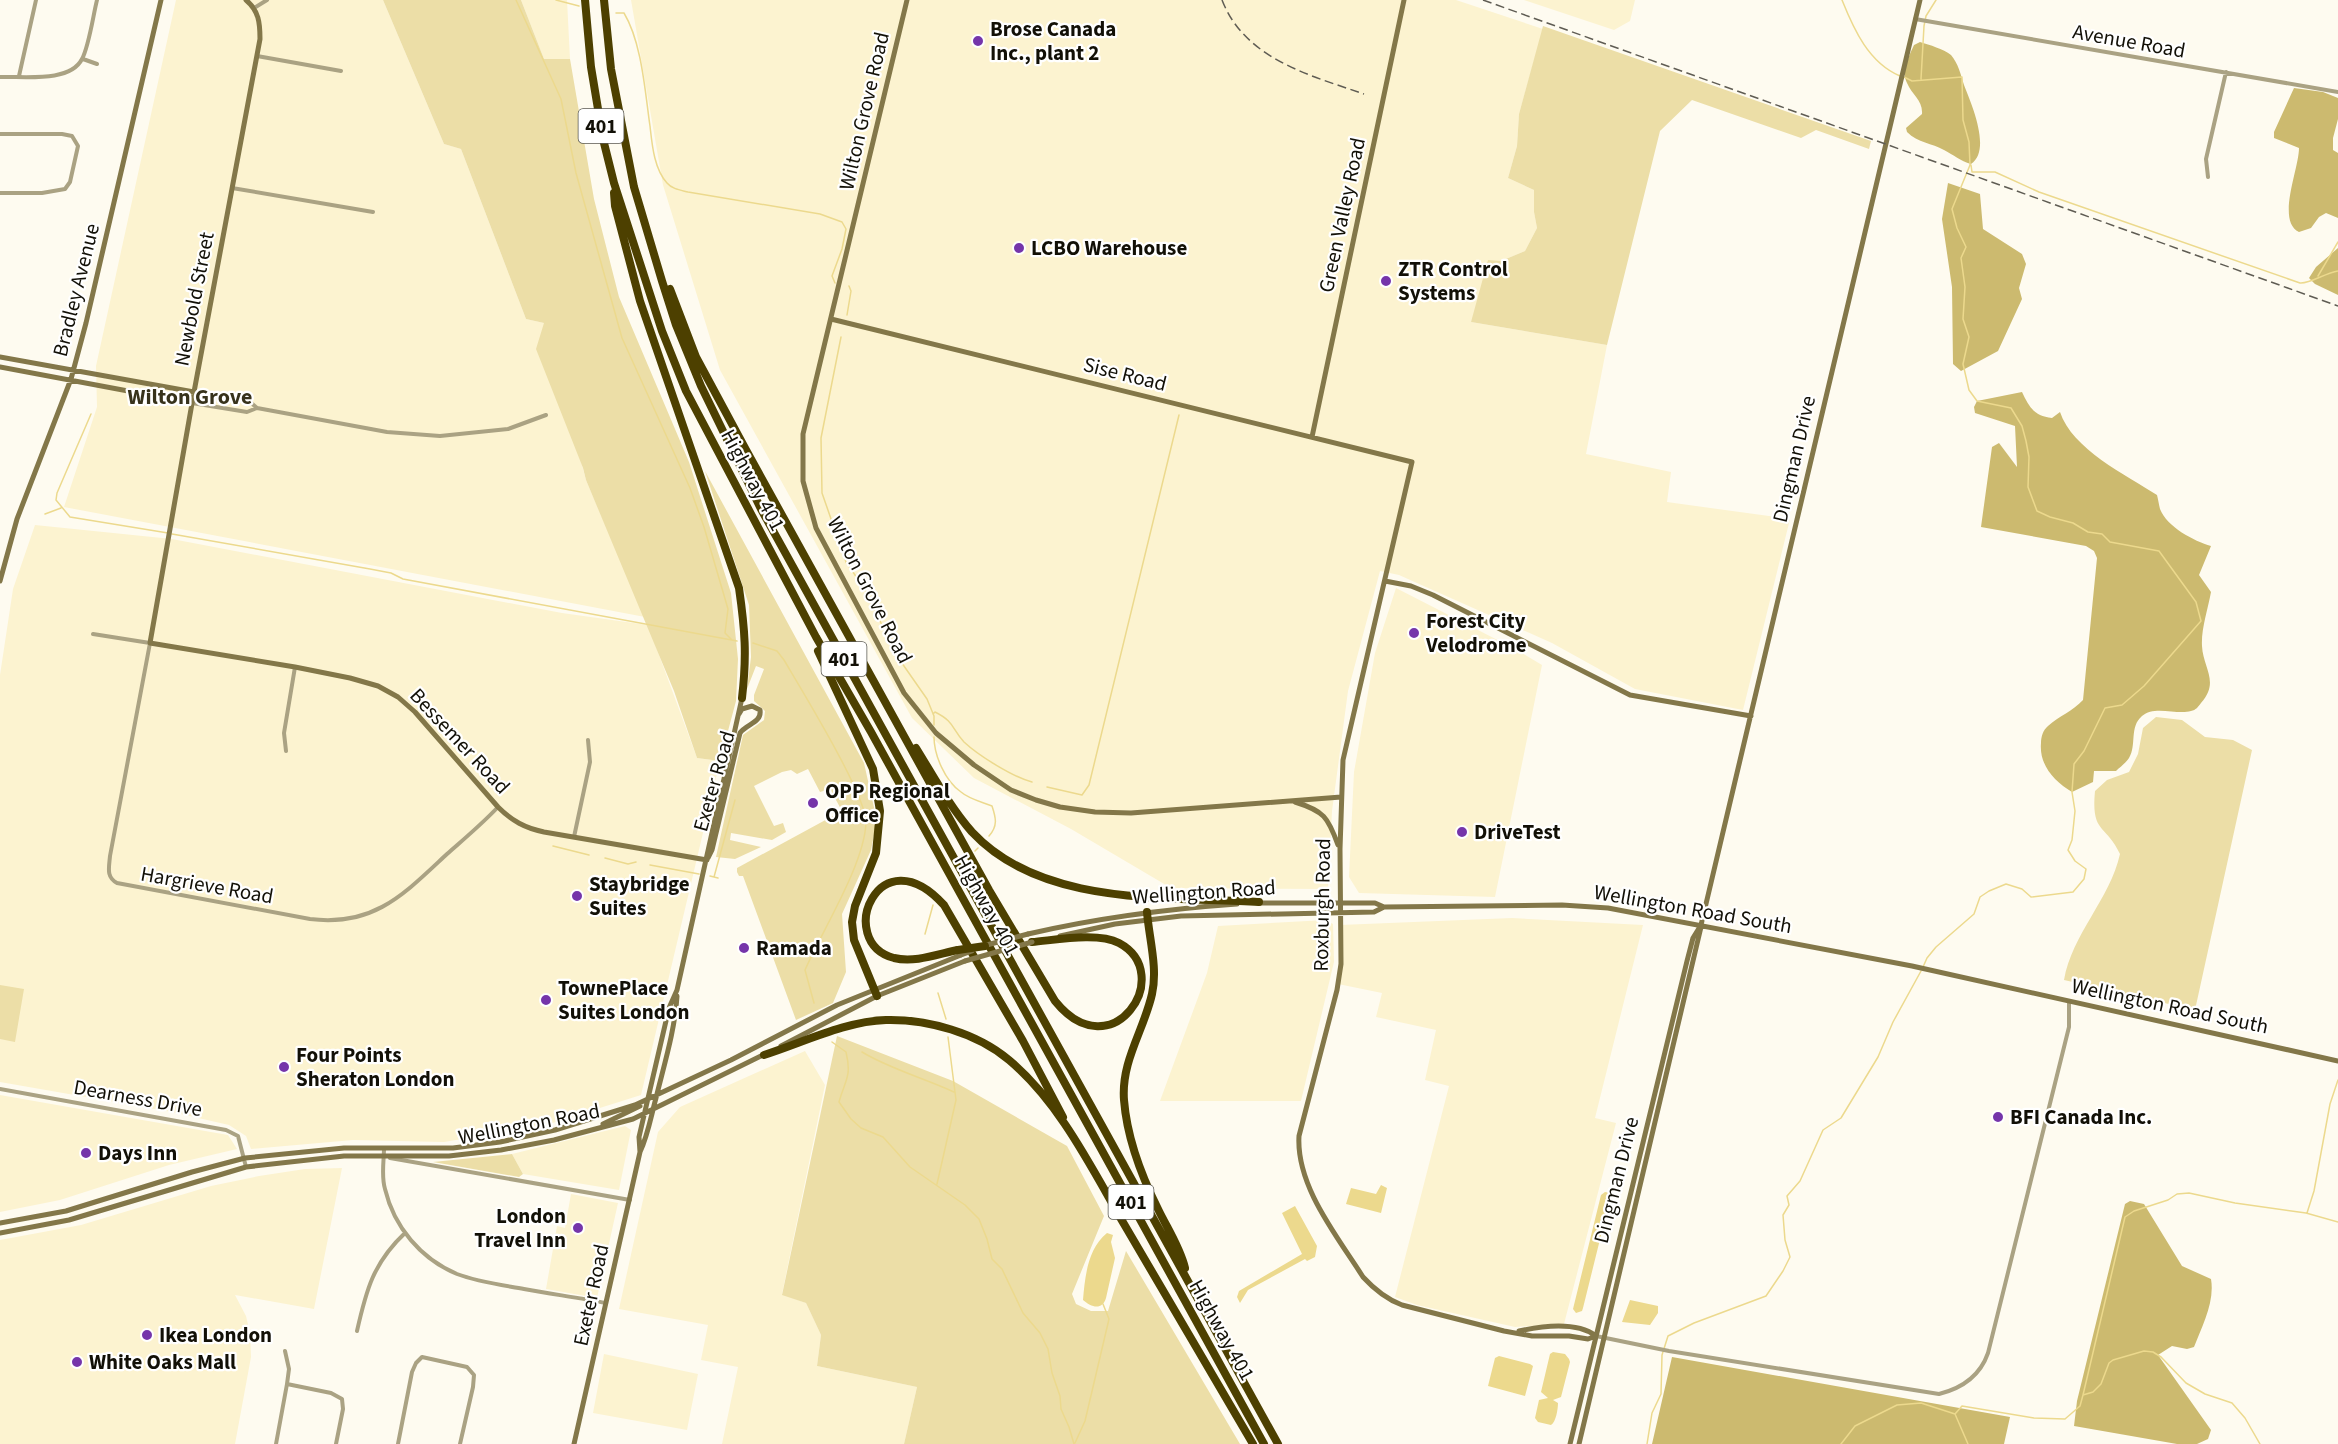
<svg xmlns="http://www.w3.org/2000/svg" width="2338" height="1444" viewBox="0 0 2338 1444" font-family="'Source Sans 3',sans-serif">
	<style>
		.built { fill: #fcf3d0 }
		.green { fill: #ecdea7 }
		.forest { fill: #ccba6f }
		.water { fill: #ecd98d }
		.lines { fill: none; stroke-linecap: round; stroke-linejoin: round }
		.stream { stroke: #ecd98d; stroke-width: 1.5 }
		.street { stroke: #aaa283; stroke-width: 4 }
		.secondary { stroke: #837749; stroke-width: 5 }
		.highway { stroke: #4d4000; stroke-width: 8 }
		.rail { stroke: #5f5c53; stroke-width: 1.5; stroke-dasharray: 9 4.5; stroke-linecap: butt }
		.secondary-bridge { stroke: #837749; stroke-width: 5 }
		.highway-bridge { stroke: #4d4000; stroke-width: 8 }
		.poi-dot { fill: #7535aa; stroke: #fff; stroke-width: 2 }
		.labels { text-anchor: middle; stroke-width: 4.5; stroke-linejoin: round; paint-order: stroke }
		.shield { fill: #fff; stroke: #595851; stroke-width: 1.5 }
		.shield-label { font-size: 20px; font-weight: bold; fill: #121007 }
		.poi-label { font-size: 21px; font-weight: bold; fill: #121007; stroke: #fff; text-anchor: start }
		.street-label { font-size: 21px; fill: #121007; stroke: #fff }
		.neighbourhood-label { font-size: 22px; font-weight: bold; fill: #37321b; stroke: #fff }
	</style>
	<rect width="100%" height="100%" fill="#fefbf0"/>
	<path class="built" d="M176,0H383L444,144L461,149L526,319L544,323L586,480L645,617L64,507L97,407L96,366Z
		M521,0H567L570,59H544Z
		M631,0H1456L1543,29L1519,114L1517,146L1508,178L1534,190V212L1537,228L1525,251L1501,261L1471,322L1607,345L1586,454L1671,472L1667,502L1790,519L1743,710L1635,689L1552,643L1399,575L1380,571L1348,691L1332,811L1328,889L1171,888L1071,829L974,778L912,718L720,370L663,185Z
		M1524,0H1635L1630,21L1614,30Z
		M35,525L172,539L562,613L648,625L697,758L720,761L641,1095L546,1125L444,1142L353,1140L251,1149L246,1136L229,1125L172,1112L0,1082V675L13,589Z
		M1396,588L1517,650L1542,665L1495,897L1359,893L1349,877L1354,772L1375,653Z
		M1512,918L1643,925L1595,1118L1616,1123L1564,1324L1515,1327L1417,1305L1395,1297L1449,1086L1425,1080L1436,1030L1376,1017L1382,993L1338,984L1340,925Z
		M1326,920L1333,924L1334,962L1301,1101H1160L1207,973L1218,926Z
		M805,1051L825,1085L782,1294L806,1303L821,1335L817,1366L917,1387L904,1444H722L738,1367L701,1360L708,1325L619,1309L658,1132L680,1107Z
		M0,1095L228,1135L237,1149L169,1165L60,1200L0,1212Z
		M625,1126L631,1130L619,1190L523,1174L512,1154Z
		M342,1168L314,1309L235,1295L246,1316L250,1333L251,1357L235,1444H0V1240L81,1225L211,1186L259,1176L305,1169Z
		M571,1194L618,1203L597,1298L546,1289L557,1226L565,1228Z
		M604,1354L698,1374L687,1430L593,1413Z"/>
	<path class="green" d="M383,0H521L544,59H570L594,199L619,297L689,462L731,593L738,659L736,701L720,761L697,758L674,691L586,480L583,468L536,349L544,323L526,319L461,149L444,144Z
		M1543,26L1871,141L1869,149L1816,130L1801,138L1692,100L1660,131L1607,345L1471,322L1488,260L1501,261L1525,251L1537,228L1534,212V190L1508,178L1517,146L1519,114Z
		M705,471L864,763L875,812V830L871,850L842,914L846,972L833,1003L796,1020L743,876H739L737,872V868L842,811L830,789L820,792L808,769L797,774L791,770L782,772L754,786L774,826L783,823L786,832L772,840L731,833L730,840L761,847L735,859L716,857L743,735L764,720L765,711L754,701V695L764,669L756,666L747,689L751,657L749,605Z
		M2156,717L2182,720L2205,737L2233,740L2252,750L2195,1010L2064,980C2072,934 2110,899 2120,854C2105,823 2091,834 2095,791L2107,780L2129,772L2138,754L2143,728Z
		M0,985L24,989L15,1042L0,1039Z
		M837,1036L953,1081L1067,1146L1104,1216L1072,1294L1076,1304L1091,1311H1108L1126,1251L1240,1444H904L917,1387L817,1366L821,1335L806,1303L782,1295Z
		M512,1154L523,1174L519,1177L433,1162Z"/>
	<path class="forest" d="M1920,42C1930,45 1943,49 1951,55C1958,63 1961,75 1964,85C1971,103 1992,150 1971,164C1960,161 1954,155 1944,150C1932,143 1918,143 1907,132L1906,128L1922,114C1923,100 1912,95 1907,83C1901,72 1909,56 1914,45Z
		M2294,88L2323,92L2338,98V119L2333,138V150L2338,153V218L2326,213L2319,217L2311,228L2299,232C2276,221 2299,169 2299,148L2274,138V132Z
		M1948,183L1980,194L1983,229L2022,254L2026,264L2019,288L2022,299L1998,351L1961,371L1953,364L1952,287L1942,219Z
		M2338,248V295L2315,284L2309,278L2316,267Z
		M2022,392C2029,407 2034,416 2052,418L2060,412C2072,449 2126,475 2157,495C2158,499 2159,505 2160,509C2167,527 2194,541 2211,546L2199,575L2211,592C2208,609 2201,629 2202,646C2203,668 2220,682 2201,703C2198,707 2196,710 2191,711C2177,715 2154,705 2142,716C2129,727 2137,745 2129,758C2126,763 2120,767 2116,771H2094L2093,782L2072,792C2054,781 2039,765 2041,743C2041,737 2043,730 2048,726C2059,716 2073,711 2083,700L2097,558L2094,551L2086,546L1981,527L1992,447L1999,443L2017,467L2015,426L1975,413L1974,407L1977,401Z
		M2130,1201L2144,1204L2182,1266L2211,1279C2215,1302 2202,1326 2194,1347L2187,1349L2172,1346L2158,1355L2211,1430L2208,1439L2197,1444H2177L2074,1426L2077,1401L2125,1204Z
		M1672,1357L2010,1417L2004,1444H1652Z"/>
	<path class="water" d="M1381,1185L1387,1188L1381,1213L1346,1204L1351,1188L1376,1194Z
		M1605,1192L1610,1193L1611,1195L1583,1308L1582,1311L1576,1313L1573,1309L1601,1195Z
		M1295,1206L1317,1246L1315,1257L1307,1261L1305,1259L1248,1290L1240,1303L1237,1297L1239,1291L1302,1254L1282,1213Z
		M1107,1233L1113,1235L1111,1242L1115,1258L1106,1298C1102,1311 1091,1307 1083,1300C1085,1276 1088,1248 1107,1233Z
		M1630,1300L1658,1306V1313L1650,1325L1622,1322Z
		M1553,1352L1565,1354L1569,1359L1570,1362L1561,1397L1553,1400L1558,1403C1558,1409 1556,1422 1551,1425L1538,1422L1535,1418L1539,1400L1548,1398L1541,1392L1550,1354Z
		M1499,1356L1530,1364L1533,1366L1525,1396L1488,1386L1495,1358Z"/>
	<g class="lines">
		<path class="stream" d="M516,0L561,99L576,173L622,338L690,488L704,527L728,609L725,633L732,640
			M556,0L579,6
			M1842,0C1854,30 1869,63 1900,76
			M616,13H624C642,43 645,92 650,126C652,144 654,169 667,183C672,189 680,190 688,192L820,214L842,222L846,229L842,249L832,276L835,283
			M1904,77L1912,81L1962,77L1963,120L1969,142L1970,165L1952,209L1957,228L1966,247L1961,258L1965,287L1963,319L1969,337L1963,364L1969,390L1977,401L2011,408L2022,426L2026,441L2029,457L2028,487L2037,511L2050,517L2073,523L2088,532L2102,534L2110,542L2159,551L2196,602L2201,621L2144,686L2122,705L2105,708L2084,751L2074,764L2072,792L2075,811L2072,840L2068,850L2075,861L2086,869L2084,879L2073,892L2031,897L2022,889L2006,884L1989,891L1980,897L1974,914L1936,947L1927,958L1923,967
			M1921,79L1924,26L1926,16L1936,0
			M1971,165L1972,172H1995L2039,192L2300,283C2310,284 2325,273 2338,271
			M2318,276L2338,242
			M847,315L851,291L849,286
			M841,337L821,438L822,493L846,562L864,588L897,656L927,699L934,716V725
			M91,414L57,493L56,500L70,517L168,533
			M45,514L61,508
			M172,534L370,569L391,573L403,579L737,641
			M753,643L777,651L784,660C801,689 867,796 866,823C864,865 823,929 805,970L814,1003
			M933,714L935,712C955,722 951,728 964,742C979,756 1013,777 1032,782
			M934,737C934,755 945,781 961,792C969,799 982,802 992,806C996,818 998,826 989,836
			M1047,787L1082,795L1089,785L1179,415
			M553,846L589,855
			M975,851L978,848
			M605,858L628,864L636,862
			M650,865L699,874
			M710,876L718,878
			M714,877L735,800
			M925,934L933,905
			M938,993L946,1019
			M832,1042L846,1052C852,1077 845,1080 839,1102L851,1119L861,1128L883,1137L910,1167L965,1205L979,1219L987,1239L992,1259L1002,1269L1023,1313L1040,1333L1048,1349L1052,1373L1060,1396L1061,1409L1069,1427L1074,1444
			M862,1052C890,1069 924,1078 954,1092
			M937,1184L956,1100L948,1037
			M2307,1213L2314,1191L2330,1104L2338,1080
			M2083,1395L2125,1217L2134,1211L2168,1200L2177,1194L2189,1193L2235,1203L2306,1213L2338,1222
			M1955,1414L1962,1406L2034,1418L2065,1419L2080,1406L2083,1395L2093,1392L2101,1384L2109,1363L2113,1360L2144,1351L2153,1352L2161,1357L2186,1383L2205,1394L2232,1403L2245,1418L2260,1444
			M1075,1443L1085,1421L1109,1319L1103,1304
			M1647,1444L1652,1413L1661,1394L1662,1355L1668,1336L1694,1323L1766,1296L1783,1271L1790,1257L1785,1240L1783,1215L1789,1205L1787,1196L1800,1181L1823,1130L1841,1118L1878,1057L1893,1022L1921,971
			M1841,1444L1855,1426L1897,1405L1921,1403L1955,1414L1968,1444"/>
		<path class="street" d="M254,8L267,0
			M1915,19L2338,92
			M257,56L341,71
			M83,59L97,64
			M19,76L36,0
			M0,77C23,76 70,83 82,59C89,46 93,16 97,0
			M0,134H62L72,136L78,146L70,182L65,189L42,193H0
			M2208,177L2206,159L2226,72
			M232,188L373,212
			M194,392L249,401L257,408L387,432L440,436L508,429L546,415
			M192,403L247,412L257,408
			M93,634L150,643L110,856C109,868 106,877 117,883L310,919C374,927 404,894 447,854C464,839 482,824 498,807
			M286,751L284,733L295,667
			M574,837L590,762L588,740
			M0,1089L226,1130L238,1136L246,1167
			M384,1148C384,1162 381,1176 385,1189C394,1227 421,1259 457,1274C478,1282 502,1285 524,1289C552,1294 579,1298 606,1303
			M390,1158L630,1200
			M357,1331C366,1291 373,1263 405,1233
			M1596,1336L1669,1351L1939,1394C1963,1388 1980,1376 1988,1353L2069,1027V1001
			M285,1351L289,1369L287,1384
			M276,1444L287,1384L331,1393L342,1399L343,1409L336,1444
			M398,1444L412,1372L416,1363L422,1357L467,1367L474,1375L473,1387L460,1444"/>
		<path class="secondary" d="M246,0C259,11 260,23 260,39L194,392L150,643L295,667L350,678L378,686L398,697L415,712L498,807C512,821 525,828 544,832L707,860
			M907,0L803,434V481L816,528L904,693L936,733L974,765L1011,790L1036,800L1060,807L1095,812L1131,813L1341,797
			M831,319L1412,462L1343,760L1340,849L1341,964L1337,990L1299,1136C1296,1186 1337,1236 1363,1277C1374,1289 1386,1299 1402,1305L1504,1331L1532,1336H1569L1588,1339L1596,1336
			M0,357L194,392
			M0,367L192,403
			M1312,437L1404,0
			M0,581L17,519L71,379L86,323L161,0
			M1385,581L1411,586L1433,595L1630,695L1751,716
			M1295,802C1324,811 1328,817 1338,845
			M708,858L712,850L740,733C746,724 762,723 760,710L752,706L742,709L739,714
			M1258,903H1375L1384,907
			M1028,934C1097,918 1166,909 1237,904
			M1060,936L1115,924L1181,916L1374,912L1384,907L1562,905L1608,908L1912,966L2338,1061
			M781,1046L877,996L965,961
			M603,1124L640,1106
			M640,1152L639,1137L669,1008L677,990L742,698
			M0,1223L66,1211L192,1172L245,1158L344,1148H453L500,1142L555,1130L635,1105L731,1060L837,1005L961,955
			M0,1233L69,1220L246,1167L344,1156H449L501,1150L554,1140L633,1119L765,1054
			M1519,1331C1542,1326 1576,1321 1596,1336
			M574,1444L640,1152C648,1135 651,1116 656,1098C664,1065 675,1030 677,996
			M1570,1444L1687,961L1693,938L1701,925L1920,0
			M1579,1444L1701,927"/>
		<path class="highway" d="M585,0L591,67L603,139L614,183L662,331L686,391L816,637L871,732L1264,1444
			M604,0L611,69L634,187L662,281L676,325L701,386L761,509L1278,1444
			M614,193L615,206L640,301L739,588C745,630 747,655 742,698
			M670,289L696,357L746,450L989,890L1055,1001C1112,1072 1177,974 1119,943C1098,932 1056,940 1032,942
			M818,651L873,769L880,811L876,853L855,906L852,922L854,940L877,996
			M916,748C934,777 950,807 972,832C1042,907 1166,896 1259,902
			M1147,912C1149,938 1158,968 1152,994C1144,1030 1121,1061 1124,1100C1127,1138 1141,1175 1158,1209C1167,1228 1180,1247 1185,1268
			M958,950C938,954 915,963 894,958C834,942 879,833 944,905L1023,1041L1063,1117
			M764,1055C802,1043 846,1021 886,1020C928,1019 977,1033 1009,1060C1060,1103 1091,1167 1124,1224C1167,1297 1210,1371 1253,1444"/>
		<path class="rail" d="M1222,0C1245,59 1309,75 1364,94
			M1483,0L2338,306"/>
		<path class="secondary-bridge" d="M983,946L1028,934
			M961,955L972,951
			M965,961L1032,942"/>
		<path class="highway-bridge" d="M958,950L985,946"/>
	</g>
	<g class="poi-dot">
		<circle cx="978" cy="41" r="6"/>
		<circle cx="1019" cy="248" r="6"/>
		<circle cx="1386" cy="281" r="6"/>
		<circle cx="1414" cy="633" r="6"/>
		<circle cx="813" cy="803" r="6"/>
		<circle cx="1462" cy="832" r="6"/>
		<circle cx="577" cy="896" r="6"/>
		<circle cx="744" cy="948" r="6"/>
		<circle cx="546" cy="1000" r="6"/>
		<circle cx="284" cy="1067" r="6"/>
		<circle cx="1998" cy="1117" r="6"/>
		<circle cx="86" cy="1153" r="6"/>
		<circle cx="578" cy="1228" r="6"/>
		<circle cx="147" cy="1335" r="6"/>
		<circle cx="77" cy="1362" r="6"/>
	</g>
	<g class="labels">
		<g class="shield">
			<rect x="578.5" y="109" width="45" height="34" rx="4.5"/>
			<rect x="821.5" y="642" width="45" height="34" rx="4.5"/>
			<rect x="1108.5" y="1185" width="45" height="34" rx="4.5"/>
		</g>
		<g class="shield-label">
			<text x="601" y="133">401</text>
			<text x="844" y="666">401</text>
			<text x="1131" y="1209">401</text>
		</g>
		<g class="poi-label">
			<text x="990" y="36">Brose Canada<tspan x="990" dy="24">Inc., plant 2</tspan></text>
			<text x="1031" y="255">LCBO Warehouse</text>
			<text x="1398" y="276">ZTR Control<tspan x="1398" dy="24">Systems</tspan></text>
			<text x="1426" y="628">Forest City<tspan x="1426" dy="24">Velodrome</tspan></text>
			<text x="825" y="798">OPP Regional<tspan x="825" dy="24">Office</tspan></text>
			<text x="1474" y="839">DriveTest</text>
			<text x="589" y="891">Staybridge<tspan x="589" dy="24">Suites</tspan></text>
			<text x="756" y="955">Ramada</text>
			<text x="558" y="995">TownePlace<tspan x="558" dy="24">Suites London</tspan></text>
			<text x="296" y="1062">Four Points<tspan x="296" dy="24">Sheraton London</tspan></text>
			<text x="2010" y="1124">BFI Canada Inc.</text>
			<text x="98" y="1160">Days Inn</text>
			<text x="566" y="1223" text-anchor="end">London<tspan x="566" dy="24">Travel Inn</tspan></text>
			<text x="159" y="1342">Ikea London</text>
			<text x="89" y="1369">White Oaks Mall</text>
		</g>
		<g class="street-label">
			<text transform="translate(2129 41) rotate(10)" y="7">Avenue Road</text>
			<text transform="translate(864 111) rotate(-77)" y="7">Wilton Grove Road</text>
			<text transform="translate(1342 215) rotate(-78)" y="7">Green Valley Road</text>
			<text transform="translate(76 290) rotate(-76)" y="7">Bradley Avenue</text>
			<text transform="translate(194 299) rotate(-79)" y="7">Newbold Street</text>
			<text transform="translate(1125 374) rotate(14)" y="7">Sise Road</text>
			<text transform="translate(1794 459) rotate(-77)" y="7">Dingman Drive</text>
			<text transform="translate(753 480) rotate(62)" y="7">Highway 401</text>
			<text transform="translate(870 590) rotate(63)" y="7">Wilton Grove Road</text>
			<text transform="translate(460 741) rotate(47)" y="7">Bessemer Road</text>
			<text transform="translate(714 781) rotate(-74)" y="7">Exeter Road</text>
			<text transform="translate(207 885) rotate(10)" y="7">Hargrieve Road</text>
			<text transform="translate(1204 892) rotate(-4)" y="7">Wellington Road</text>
			<text transform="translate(987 905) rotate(61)" y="7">Highway 401</text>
			<text transform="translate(1322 905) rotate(-89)" y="7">Roxburgh Road</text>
			<text transform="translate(1693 909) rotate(10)" y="7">Wellington Road South</text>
			<text transform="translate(2170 1006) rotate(12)" y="7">Wellington Road South</text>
			<text transform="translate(138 1098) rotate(10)" y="7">Dearness Drive</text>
			<text transform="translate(529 1124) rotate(-11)" y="7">Wellington Road</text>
			<text transform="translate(1616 1180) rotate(-76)" y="7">Dingman Drive</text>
			<text transform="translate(591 1295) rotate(-78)" y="7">Exeter Road</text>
			<text transform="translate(1222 1330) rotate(61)" y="7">Highway 401</text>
		</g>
		<g class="neighbourhood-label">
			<text x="190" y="404">Wilton Grove</text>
		</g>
	</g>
</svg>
